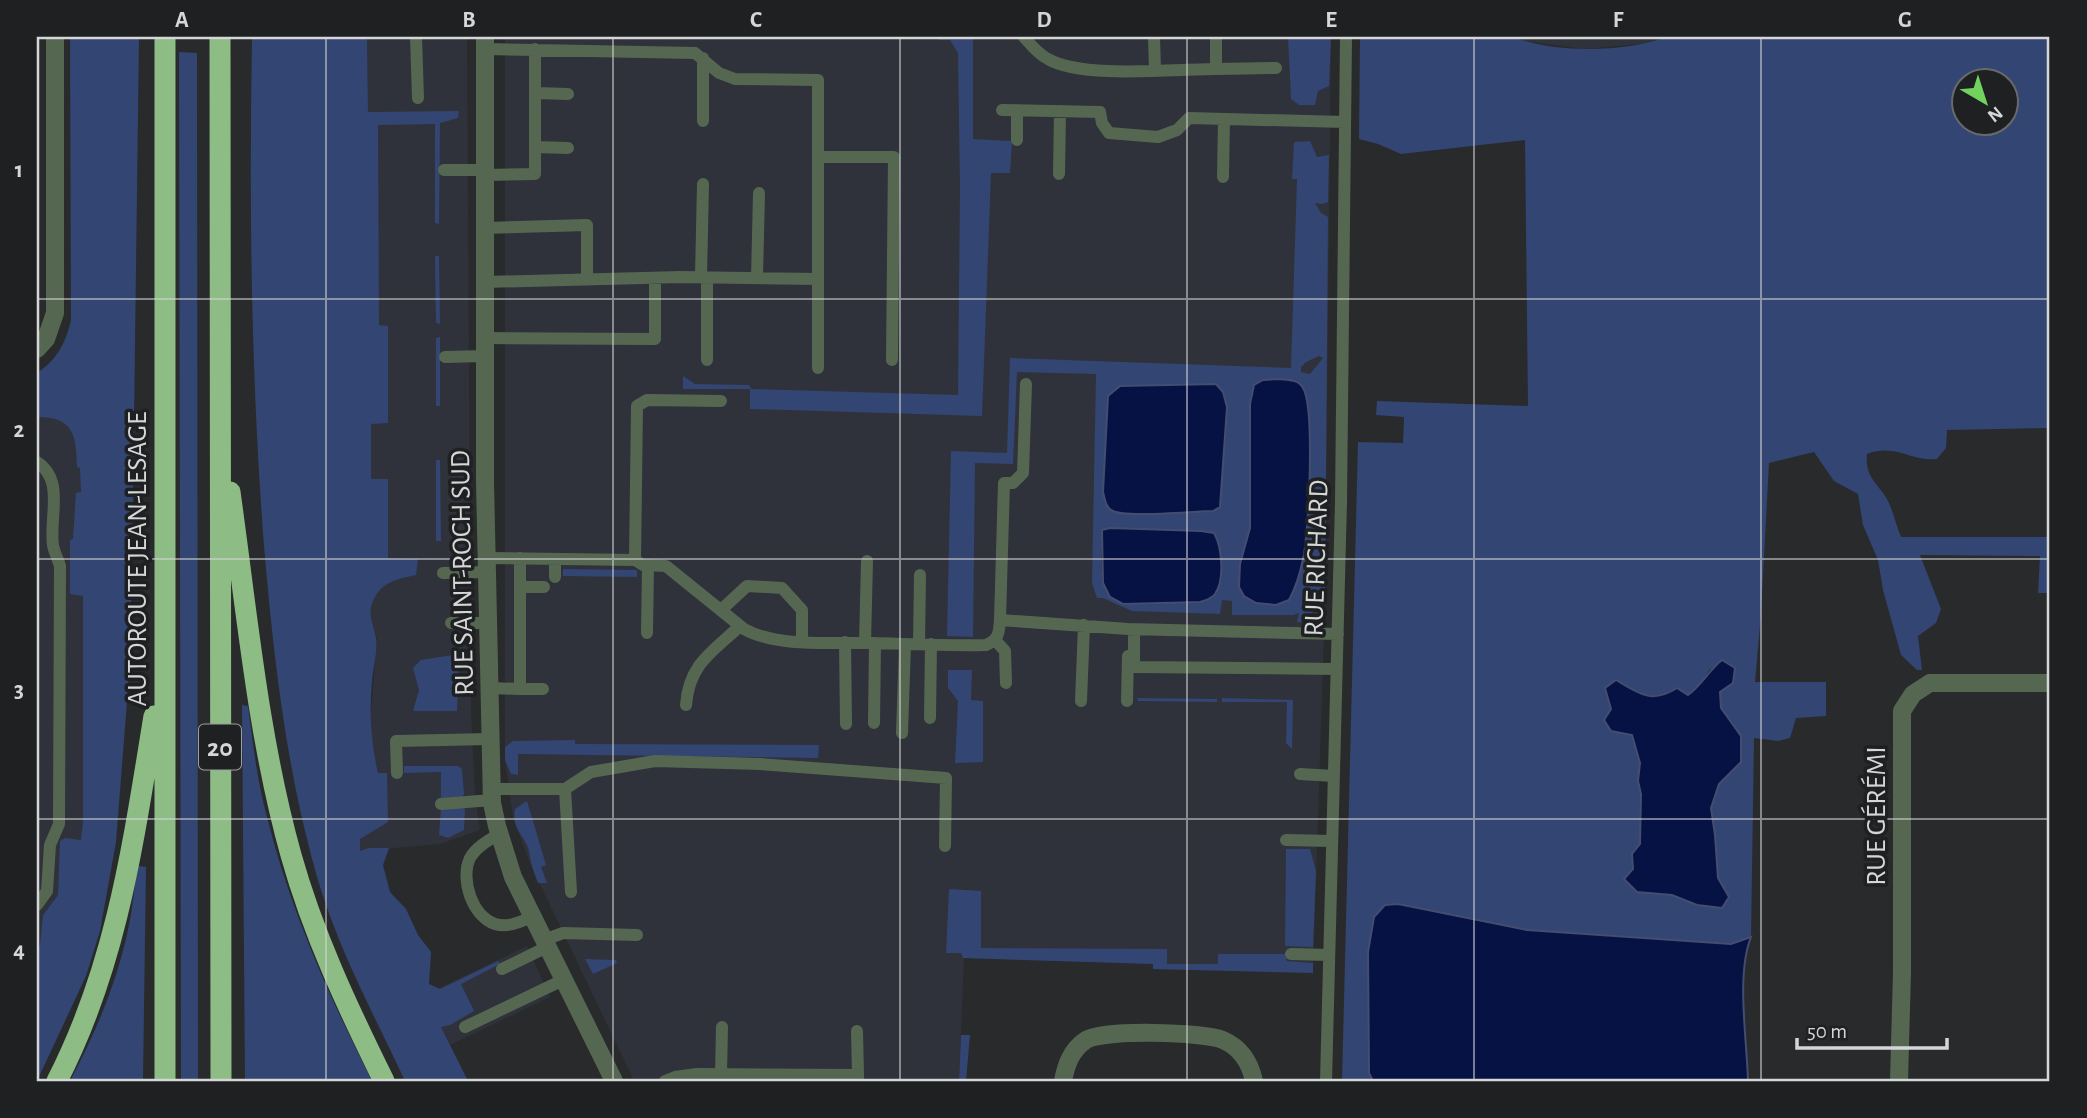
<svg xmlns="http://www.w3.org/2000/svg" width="2087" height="1118" viewBox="0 0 2087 1118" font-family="'Alegreya Sans',sans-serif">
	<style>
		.built { fill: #2f323a }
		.green { fill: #334573; fill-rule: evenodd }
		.water { fill: #061243; stroke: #444d6f; stroke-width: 2 }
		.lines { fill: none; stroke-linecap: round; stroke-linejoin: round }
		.service { stroke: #556751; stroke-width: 12 }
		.minor { stroke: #556751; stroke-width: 18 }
		.tertiary { stroke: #556751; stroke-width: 18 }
		.motorway { stroke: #8dbc84; stroke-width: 21 }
		.grid { fill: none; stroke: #d5d6d7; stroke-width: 2; stroke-opacity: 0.55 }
		.labels { text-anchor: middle; stroke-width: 7; stroke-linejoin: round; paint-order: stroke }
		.shield { fill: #1f2022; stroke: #9e9fa1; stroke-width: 2 }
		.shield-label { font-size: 26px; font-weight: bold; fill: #d5d6d7 }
		.street-label { font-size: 28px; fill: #d5d6d7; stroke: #1f2022 }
		.neatline { fill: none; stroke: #d5d6d7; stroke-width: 2.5 }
		.grid-label { font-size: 23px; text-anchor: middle; font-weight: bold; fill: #d5d6d7 }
	</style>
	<rect width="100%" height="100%" fill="#292a2c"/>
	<path class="built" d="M367,37H467L471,711L475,797L480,830L440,844L360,851L357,712L371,711L377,639L371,622Z
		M505,37H1331L1325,602L1313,973L1153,969V964L964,958L959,1081H634L529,861L513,817L505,760Z
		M1514,37H1667L1650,43L1585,49L1524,41Z
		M37,412L83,413V821L82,840L59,872L58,895L43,915L40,944L37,953Z
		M527,946L550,997L450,1045L425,995Z"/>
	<path class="green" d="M70,37H139L132,575L128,689L116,842L100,931L86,976L37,1081V953L40,944L43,915L58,895L60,841L65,838L81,840L83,821V596L70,594V540L73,539L76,493L81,492L80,468L77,467C76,435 74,417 37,417V373C57,360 66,342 71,320Z
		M252,37H367L368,112L459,111L458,118L440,123L439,224L435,223V124L378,125L379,325L388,326V423L371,424V479H388V558L418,559L416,575C397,579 381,582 373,601C367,614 374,626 376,638C378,651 373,668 372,681C369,712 371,743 378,773H387L388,822L360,839V851L369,848H389L383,865L390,892L406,909L418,935L431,952L429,984L440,989L498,961L500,964L461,984L474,1011L450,1025L441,1027L468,1081H405C376,1019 342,956 321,890C287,778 274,662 264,546C251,377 249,207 252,37Z
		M939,37H973V139L1012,141L1010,173H991L982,416L750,409V389H683V376L695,384L749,385L751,389L958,395L960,189L958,53L950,40H939Z
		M1288,37H1331L1329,86L1318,91L1315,105H1299L1291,99Z
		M1360,37H1514C1556,54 1625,52 1667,37H2050V428L1947,430L1946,448L1937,459C1911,462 1896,443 1867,454C1865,477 1876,481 1887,499C1893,510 1896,525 1901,537H2050V593H2038L2040,556L1920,555L1941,609L1936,623L1918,636L1922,670H1917L1901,655L1883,590L1878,560L1863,525L1858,494L1834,481L1814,452L1769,463L1761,614L1755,682H1826V716L1796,718L1790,738L1778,741L1754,738L1751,937L1731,944L1527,930L1398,904L1385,905L1368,952L1369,1073L1373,1081H1342L1358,442L1403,443L1404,417L1376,415L1377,401L1528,406L1525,140L1401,154L1378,144L1359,139ZM1965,80H2007V122H1965ZM1710,669L1733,683L1720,692L1721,708L1741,737V762L1719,784L1711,808L1715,835L1718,878L1729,897L1697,905L1672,895L1637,892L1632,854L1640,844L1641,794L1638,781L1640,763L1632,735L1612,731L1604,720L1611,709L1641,696L1688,695L1697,689Z
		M179,52L197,53L198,1081H181Z
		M1310,141L1317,157L1329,155L1328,202L1322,204L1315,203L1321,213L1328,217L1325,602L1318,605L1313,612L1303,617L1301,622H1297L1299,613L1293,615H1232V601L1222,600L1220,614L1132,611L1103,598H1097L1092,583L1096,374L1017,372L1013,464L975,463L973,637L947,636L951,451L1007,453L1010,358L1291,368L1297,179H1292L1294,142ZM1319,356L1323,358L1310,374L1301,372V367L1306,362ZM1279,379L1245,597L1240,564L1250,528V404L1254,385L1263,380ZM1102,530L1167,602C1098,611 1100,592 1102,530Z
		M435,256H439L440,324L436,323Z
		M440,337V406H436V338Z
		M436,460H440L441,541H436Z
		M563,569L637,570V577L563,576Z
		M459,654L457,711H413L419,690L413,668L421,660Z
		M948,670H972L971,700L983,701V762L955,763L958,701L948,688Z
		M1137,698L1217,699V702L1138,701Z
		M1222,698L1293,700L1292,749L1286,743L1287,702H1222Z
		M242,705L248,706C253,743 257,781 267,817C290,910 329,996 372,1081H245Z
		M575,740V744L819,745L818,758L518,754V775L511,774L505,760V747L513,741Z
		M404,766H458L462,769L464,794L462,797L441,798V772L404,773Z
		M527,801L546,865L541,867L547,883H538C533,870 531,864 529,851C525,835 511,830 515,809Z
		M441,808H463L465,810L464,830L448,838L439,835Z
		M1286,849H1310L1316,871L1313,947L1285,946Z
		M138,866L146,867L143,1081H70C96,1032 118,980 129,925C133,906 134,886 138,866Z
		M949,889L981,891V948L1167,949V964H1218V954H1285L1287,961L1313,963V973L1153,969V964L963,958L961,953H946Z
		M585,959L616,960L617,963L593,974Z
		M961,1035H970L966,1081H959Z"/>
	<path class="water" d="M1279,379C1288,380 1298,379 1303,388C1315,407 1309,534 1303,559C1300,574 1296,587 1289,600L1276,605L1256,603L1244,596L1239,587L1240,564L1250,528V404L1254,385L1263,380Z
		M1216,384L1223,392L1227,407L1220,507L1213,511C1194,511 1127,518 1113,511C1105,507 1105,499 1103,492L1108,396L1120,386Z
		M1110,528L1201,531L1214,533C1222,547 1225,580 1215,594C1211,599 1206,600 1200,602L1123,604L1110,597L1103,583L1102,530Z
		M1722,660L1735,668L1733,683L1720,692L1721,708L1741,736V762L1719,784L1711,808L1715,835L1718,878L1729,897L1722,908L1697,905L1672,895L1637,892L1624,879L1633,869L1632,854L1640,844L1641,794L1638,781L1640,763L1632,735L1611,731L1604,720L1611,709L1605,688L1616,680C1639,694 1652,704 1677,688L1688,695C1702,685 1709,670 1722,660Z
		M1398,904L1527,930L1731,944L1751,937C1736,975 1747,1039 1748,1081H1373L1369,1073L1368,952L1374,917L1385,905Z"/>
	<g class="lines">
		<path class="service" d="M416,37L418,98
			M1024,37C1031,45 1038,54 1048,59C1082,79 1174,69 1216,69V37
			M1154,37L1155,70
			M485,49L695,53L719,73L735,79L818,80V279L681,277L485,282
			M1216,69L1276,68
			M536,93L568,94
			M1002,110L1100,112L1102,123L1109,133L1158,137L1177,130L1189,118L1345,122
			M703,121V58
			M1017,140V111
			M535,147L568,148
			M818,157H894L892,360
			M444,170H485
			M1059,174L1060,111
			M485,175L535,174V49
			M1223,177L1224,119
			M485,228L587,225V279
			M701,277L703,184
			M707,278V360
			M757,278L759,193
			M485,338L655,339V278
			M445,357L485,356
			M818,368V279
			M1026,384L1023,473L1013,483H1004L1000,620L1128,629L1338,634
			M37,462C65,480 49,517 53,545C54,552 58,559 60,566L59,824L50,845L47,891L37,905
			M487,558L635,560L637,406L647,400L721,401
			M555,559V577
			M635,560L643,565L666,566L744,629C778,648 834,642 872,643C910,644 948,646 986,645C999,639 999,633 1000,620
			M443,573L487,572
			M520,587H544
			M721,610L747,586L782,588L802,610V641
			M451,623H488
			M1134,629V667L1336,669
			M647,633L648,565
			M996,641L1005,651L1006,683
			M845,642L846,724
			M865,643L867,561
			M919,644L920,575
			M489,688L520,689V558
			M520,689H543
			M1081,701L1084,625
			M1127,701L1128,656
			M686,705C689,664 712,652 740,626
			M930,718L931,644
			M874,723L875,643
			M902,733L905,644
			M397,773L396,741L490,739
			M1300,774L1334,776
			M491,789H565L571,892
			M565,789L591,772L655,761L760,764L946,778L945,846
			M441,804L492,800
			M499,834C489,840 476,847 470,858C460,879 472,916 495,924C508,928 520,922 532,917
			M1286,840L1332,841
			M544,940L563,933L637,935
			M1291,954L1329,955
			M502,969L547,947
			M465,1027L563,980
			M857,1031L858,1075
			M721,1074L722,1027
			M665,1081L675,1077L697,1074L858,1075V1081
			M1326,1081L1341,502L1346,37"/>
		<path class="minor" d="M485,37V482L492,803L497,826L513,877L614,1081
			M1063,1081C1066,1065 1071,1050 1086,1040C1103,1029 1204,1032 1223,1040C1241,1048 1250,1062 1254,1081
			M1899,1081L1902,972V711L1913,694L1930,683H2050"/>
		<path class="tertiary" d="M37,349L46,339L55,313V37"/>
		<path class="motorway" d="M165,37V1081
			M220,37L221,1081
			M230,492C247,613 258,737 291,855C313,934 348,1008 384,1081
			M57,1081C117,964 133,844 154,716"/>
	</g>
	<path class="grid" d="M326,37V1081M613,37V1081M900,37V1081M1187,37V1081M1474,37V1081M1761,37V1081M37,299H2050M37,559H2050M37,819H2050"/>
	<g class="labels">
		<rect class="shield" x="199" y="724.5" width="42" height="45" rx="5"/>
		<g class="shield-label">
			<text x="220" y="756">20</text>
		</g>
		<g class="street-label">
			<text transform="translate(1315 558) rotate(-88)" y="10">RUE RICHARD</text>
			<text transform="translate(136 559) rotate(-90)" y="10">AUTOROUTE JEAN-LESAGE</text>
			<text transform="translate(461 573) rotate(-91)" y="10">RUE SAINT-ROCH SUD</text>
			<text transform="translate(1875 816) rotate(-90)" y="10">RUE GÉRÉMI</text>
		</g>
	</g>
	<rect width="2087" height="1118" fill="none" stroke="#1f2022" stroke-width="77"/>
	<g transform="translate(1985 102) rotate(141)"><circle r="33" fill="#1f2022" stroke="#68696a" stroke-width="2"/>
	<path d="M0-5L12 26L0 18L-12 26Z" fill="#71d35e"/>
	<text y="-10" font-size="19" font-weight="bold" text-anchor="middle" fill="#d5d6d7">N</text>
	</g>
	<path d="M1797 1038v10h150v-10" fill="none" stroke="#d5d6d7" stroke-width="3.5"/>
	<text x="1807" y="1038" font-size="21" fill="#d5d6d7" stroke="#1f2022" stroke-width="5" paint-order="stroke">50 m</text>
	<rect x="38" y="38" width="2010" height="1042" class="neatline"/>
	<g class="grid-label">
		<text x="182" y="27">A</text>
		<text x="469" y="27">B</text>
		<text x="756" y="27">C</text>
		<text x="1044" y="27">D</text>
		<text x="1331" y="27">E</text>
		<text x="1618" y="27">F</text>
		<text x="1905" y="27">G</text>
		<text x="19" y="177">1</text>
		<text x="19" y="437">2</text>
		<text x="19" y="697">3</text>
		<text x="19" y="957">4</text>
	</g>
</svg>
